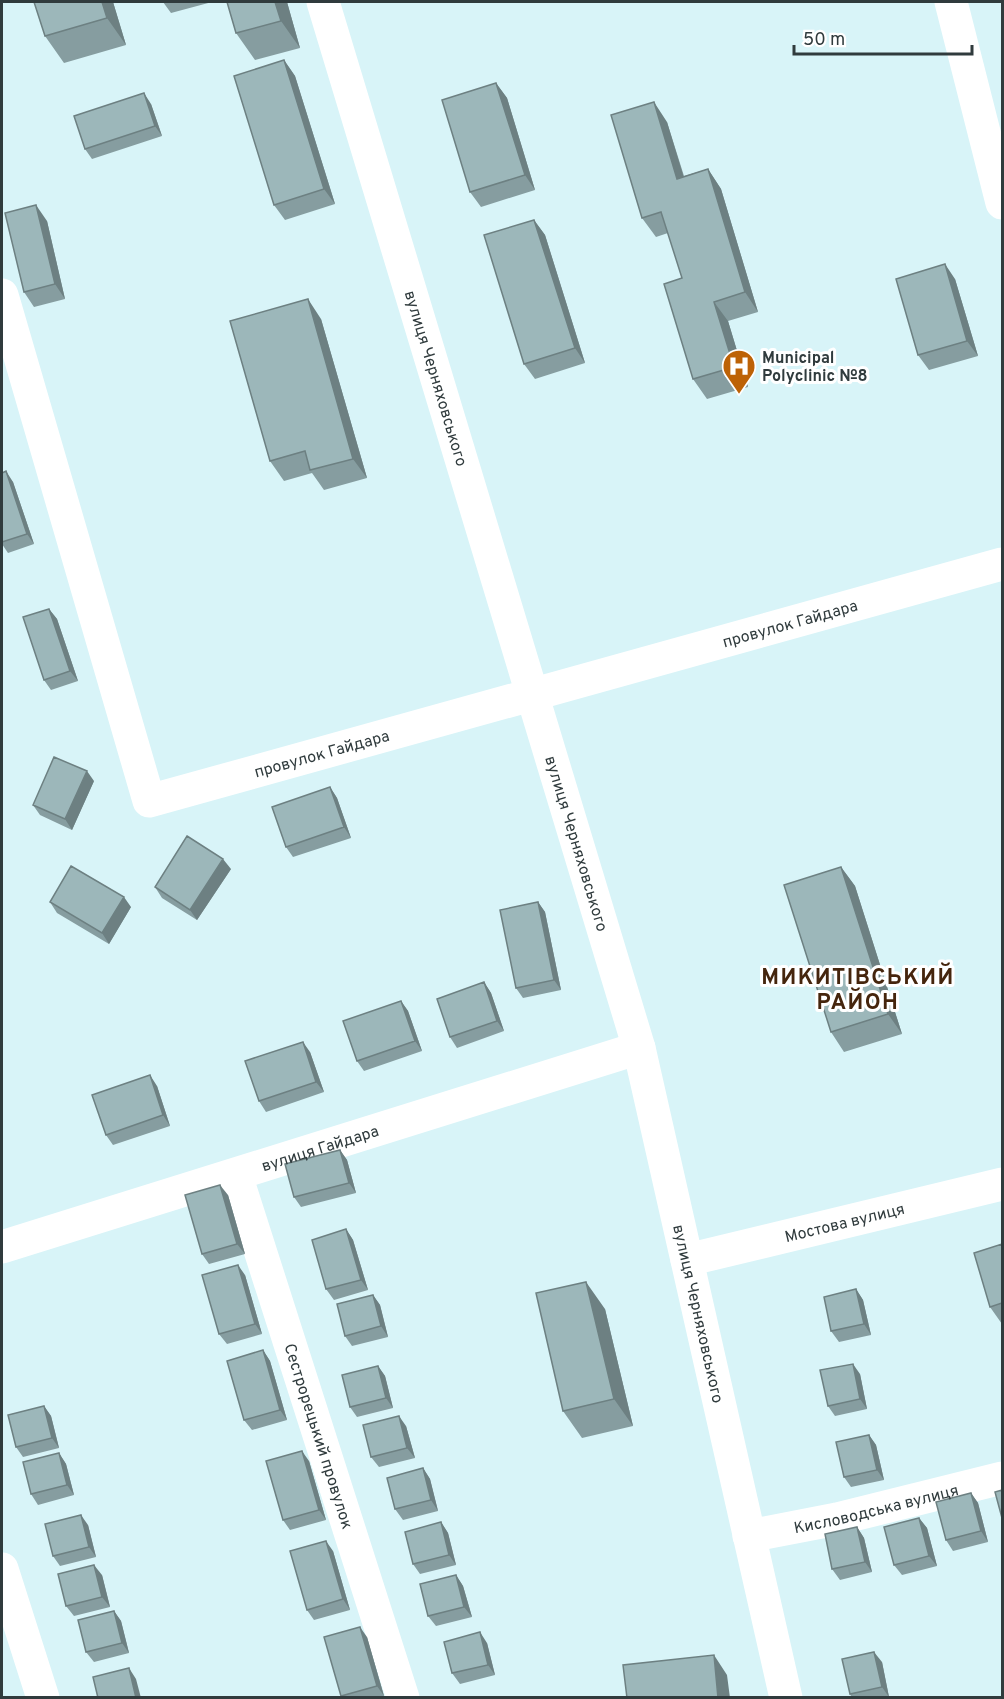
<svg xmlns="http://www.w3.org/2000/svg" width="1004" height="1699" viewBox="0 0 1004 1699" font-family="Overpass,sans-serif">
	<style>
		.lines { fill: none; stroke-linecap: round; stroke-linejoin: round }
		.minor { stroke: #fff; stroke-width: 33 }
		.wall { fill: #869da0 }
		.shaded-wall { fill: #6d8082 }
		.building { fill: #9cb7ba; stroke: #6d8082; stroke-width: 1.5 }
		.labels { text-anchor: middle; stroke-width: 6; stroke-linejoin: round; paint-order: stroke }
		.poi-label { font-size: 16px; font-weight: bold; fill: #303b3d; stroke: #fff; text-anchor: start }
		.street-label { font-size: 16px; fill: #303b3d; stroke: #fff }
		.district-label { font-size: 22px; font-weight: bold; letter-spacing: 1.5px; fill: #45250d; stroke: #fff }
	</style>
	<rect width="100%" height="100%" fill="#d8f4f8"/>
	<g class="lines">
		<g class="minor">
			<path id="s1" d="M323,2L639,1048L786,1698"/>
			<path d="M951,2L1002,203"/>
			<path id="s2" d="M2,295L149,801L1002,564"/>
			<path id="s3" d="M236,1175L403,1698"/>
			<path id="s4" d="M2,1247L639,1048"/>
			<path id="s5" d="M687,1260L1002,1184"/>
			<path id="s6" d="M749,1536L837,1519L1002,1478"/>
			<path d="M2,1569L43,1698"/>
		</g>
	</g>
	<path class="wall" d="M34,2H113L126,45L64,63L45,36Z
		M163,2H212L171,13Z
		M227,2H287L300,48L255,60L236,33Z
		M284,60L295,76L335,204L285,220L274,205Z
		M496,83L507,98L535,190L481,207L470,192Z
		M151,104L162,136L92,159L85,149Z
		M667,122L684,176L708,169L721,189L758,312L728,321L748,387L707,399L693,379L682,278L668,233L656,237L642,218Z
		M534,220L545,235L585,363L535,379L524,364Z
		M47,221L65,299L34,307L24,292Z
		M955,279L978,356L929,370L918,355Z
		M321,319L367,478L324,490L312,473L284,481L270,461Z
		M2,473L13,482L34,544L8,553L2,544Z
		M49,609L57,619L78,681L51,690L44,680Z
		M94,781L72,830L40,815L33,805Z
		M330,787L337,798L351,838L293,857L286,847Z
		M841,867L855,886L902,1034L844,1052L831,1032Z
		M231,869L197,920L162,898L155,887Z
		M50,902L131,907L109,944L57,913Z
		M538,902L545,912L561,990L523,998L516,988Z
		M484,982L491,993L504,1031L457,1048L450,1037Z
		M401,1001L408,1011L422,1051L364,1071L357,1061Z
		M310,1052L324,1092L266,1112L259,1101Z
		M157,1086L170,1126L113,1145L106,1135Z
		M340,1150L347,1160L356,1193L301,1207L294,1197Z
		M228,1195L245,1254L209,1264L202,1254Z
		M346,1229L353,1240L368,1290L334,1300L326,1289Z
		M1002,1244V1324L990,1307Z
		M245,1275L262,1334L227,1344L219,1334Z
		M856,1289L863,1300L871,1335L839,1342L831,1331Z
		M373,1295L380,1305L388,1337L352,1346L345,1336Z
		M605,1309L633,1426L582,1438L563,1411Z
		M263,1350L270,1361L287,1420L252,1430L244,1420Z
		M378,1366L385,1376L393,1408L357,1417L350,1407Z
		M860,1374L867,1409L835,1416L828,1406Z
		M44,1406L51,1416L59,1448L23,1457L16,1447Z
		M406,1426L415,1458L379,1467L371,1457Z
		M869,1435L876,1445L884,1480L851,1487L844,1477Z
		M59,1453L66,1464L74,1495L38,1505L31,1494Z
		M309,1461L326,1520L290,1530L283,1520Z
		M423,1468L430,1479L438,1511L403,1520L395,1509Z
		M971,1493L978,1503L988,1542L953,1551L946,1540Z
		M919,1518L927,1528L937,1566L902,1575L894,1565Z
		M441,1522L448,1533L456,1565L420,1574L413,1564Z
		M88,1525L96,1557L60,1566L53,1556Z
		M857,1527L864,1538L872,1572L840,1580L832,1569Z
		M333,1551L350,1610L314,1620L307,1610Z
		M102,1575L110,1607L74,1616L66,1606Z
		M456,1575L463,1586L472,1617L436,1626L428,1616Z
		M114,1611L121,1621L129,1653L94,1662L86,1652Z
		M367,1637L384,1696L380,1698H342L341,1696Z
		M487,1643L495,1675L460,1684L452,1673Z
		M882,1662L889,1697L852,1698L850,1694Z"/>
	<path class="shaded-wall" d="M102,2H113L126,45L107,18Z
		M275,2H287L300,48L281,21Z
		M284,60L295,76L335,204L324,189Z
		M496,83L507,98L535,190L525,175Z
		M144,93L151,104L162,136L155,126Z
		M654,102L667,122L690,198L677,179Z
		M708,169L721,189L758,312L745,292Z
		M36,205L47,221L65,299L55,284Z
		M534,220L545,235L585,363L575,348Z
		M945,264L955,279L978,356L967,341Z
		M308,299L321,319L367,478L353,459Z
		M714,302L728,321L748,387L734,367Z
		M6,471L13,482L34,544L27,534Z
		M49,609L57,619L78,681L70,671Z
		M87,771L94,781L72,830L65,819Z
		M330,787L337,798L351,838L344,827Z
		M223,859L231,869L197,920L190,910Z
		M841,867L855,886L902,1034L888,1014Z
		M124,897L131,907L109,944L102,933Z
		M538,902L545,912L561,990L554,980Z
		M484,982L491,993L504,1031L497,1021Z
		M401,1001L408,1011L422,1051L415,1041Z
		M303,1042L310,1052L324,1092L316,1082Z
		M150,1075L157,1086L170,1126L163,1115Z
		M340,1150L347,1160L356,1193L349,1183Z
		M220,1185L228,1195L245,1254L237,1244Z
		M346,1229L353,1240L368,1290L361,1280Z
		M238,1265L245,1275L262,1334L255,1324Z
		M586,1282L605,1309L633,1426L614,1399Z
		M856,1289L863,1300L871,1335L864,1324Z
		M373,1295L380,1305L388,1337L381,1326Z
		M263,1350L270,1361L287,1420L280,1410Z
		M853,1364L860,1374L867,1409L860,1399Z
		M378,1366L385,1376L393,1408L386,1398Z
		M44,1406L51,1416L59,1448L52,1438Z
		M399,1416L406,1426L415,1458L407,1448Z
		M869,1435L876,1445L884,1480L877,1470Z
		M302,1451L309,1461L326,1520L319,1510Z
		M59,1453L66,1464L74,1495L67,1485Z
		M423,1468L430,1479L438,1511L431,1500Z
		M971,1493L978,1503L988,1542L981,1531Z
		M81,1515L88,1525L96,1557L89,1547Z
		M919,1518L927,1528L937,1566L929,1556Z
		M441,1522L448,1533L456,1565L449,1555Z
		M857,1527L864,1538L872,1572L865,1562Z
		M326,1541L333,1551L350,1610L343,1599Z
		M94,1565L102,1575L110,1607L102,1597Z
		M456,1575L463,1586L472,1617L464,1607Z
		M114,1611L121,1621L129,1653L122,1643Z
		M360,1627L367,1637L384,1696L377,1686Z
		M480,1632L487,1643L495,1675L488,1665Z
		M874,1652L882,1662L889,1697L882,1687Z
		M714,1655L727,1675L730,1698H718Z
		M129,1668L136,1679L141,1698H136Z"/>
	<path class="building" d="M34,2H102L107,18L45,36Z
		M227,2H275L281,21L236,33Z
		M284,60L324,189L274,205L234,76Z
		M496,83L525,175L470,192L442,100Z
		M144,93L155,126L85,149L74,116Z
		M654,102L677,179L708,169L745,292L714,302L734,367L693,379L664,284L682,278L661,212L642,218L611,115Z
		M36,205L55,284L24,292L5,213Z
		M534,220L575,348L524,364L484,235Z
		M945,264L967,341L918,355L896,279Z
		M308,299L353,459L310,470L305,451L270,461L230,321Z
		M6,471L27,534L2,542V473Z
		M49,609L70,671L44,680L23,617Z
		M54,757L87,771L65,819L33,805Z
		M330,787L344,827L286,847L272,807Z
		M187,836L223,859L190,910L155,887Z
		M71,866L124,897L102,933L50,902Z
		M841,867L888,1014L831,1032L784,885Z
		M538,902L554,980L516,988L500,910Z
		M484,982L497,1021L450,1037L437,999Z
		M401,1001L415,1041L357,1061L343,1021Z
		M303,1042L316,1082L259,1101L245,1061Z
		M150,1075L163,1115L106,1135L92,1095Z
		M340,1150L349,1183L294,1197L285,1164Z
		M220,1185L237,1244L202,1254L185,1195Z
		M346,1229L361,1280L326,1289L312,1240Z
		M1002,1244V1303L990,1307L974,1253Z
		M238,1265L255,1324L219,1334L202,1275Z
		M586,1282L614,1399L563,1411L536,1293Z
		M856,1289L864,1324L831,1331L824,1297Z
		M373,1295L381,1326L345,1336L337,1304Z
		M263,1350L280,1410L244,1420L227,1361Z
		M853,1364L860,1399L828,1406L820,1370Z
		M378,1366L386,1398L350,1407L342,1375Z
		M44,1406L52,1438L16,1447L8,1415Z
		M399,1416L407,1448L371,1457L363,1425Z
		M869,1435L877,1470L844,1477L836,1442Z
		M302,1451L319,1510L283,1520L266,1461Z
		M59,1453L67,1485L31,1494L23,1462Z
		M423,1468L431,1500L395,1509L387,1478Z
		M1002,1490V1518L995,1492Z
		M971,1493L981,1531L946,1540L936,1502Z
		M81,1515L89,1547L53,1556L45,1524Z
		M919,1518L929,1556L894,1565L884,1527Z
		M441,1522L449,1555L413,1564L405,1532Z
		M857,1527L865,1562L832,1569L825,1534Z
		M326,1541L343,1599L307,1610L290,1551Z
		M94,1565L102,1597L66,1606L58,1574Z
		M456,1575L464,1607L428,1616L420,1584Z
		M114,1611L122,1643L86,1652L78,1620Z
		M360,1627L377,1686L341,1696L324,1637Z
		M480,1632L488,1665L452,1673L444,1642Z
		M874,1652L882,1687L850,1694L842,1659Z
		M714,1655L718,1698H627L623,1665Z
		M129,1668L136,1698H98L93,1677Z"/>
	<defs>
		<g id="hospital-pin" transform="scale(1.725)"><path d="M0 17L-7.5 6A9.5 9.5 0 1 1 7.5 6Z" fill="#bd6206" stroke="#fff"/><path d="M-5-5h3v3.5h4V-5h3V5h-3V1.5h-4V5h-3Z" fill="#fff"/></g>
	</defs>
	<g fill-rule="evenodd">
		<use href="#hospital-pin" x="739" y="366"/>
	</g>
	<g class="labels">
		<g class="poi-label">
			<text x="762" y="363">Municipal<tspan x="762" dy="18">Polyclinic №8</tspan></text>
		</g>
		<g class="street-label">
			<text dy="6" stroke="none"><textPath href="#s1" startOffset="393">вулиця Черняховського</textPath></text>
			<text dy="6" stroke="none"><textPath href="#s2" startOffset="1192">провулок Гайдара</textPath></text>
			<text dy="6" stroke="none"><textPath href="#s2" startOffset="706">провулок Гайдара</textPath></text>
			<text dy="6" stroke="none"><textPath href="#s1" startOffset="879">вулиця Черняховського</textPath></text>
			<text dy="6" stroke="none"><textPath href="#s4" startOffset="333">вулиця Гайдара</textPath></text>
			<text dy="6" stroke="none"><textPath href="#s5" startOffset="162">Мостова вулиця</textPath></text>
			<text dy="6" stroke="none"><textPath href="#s1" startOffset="1365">вулиця Черняховського</textPath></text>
			<text dy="6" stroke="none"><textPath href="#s3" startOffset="274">Сестрорецький провулок</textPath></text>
			<text dy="6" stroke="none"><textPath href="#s6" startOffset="130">Кисловодська вулиця</textPath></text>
		</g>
		<g class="district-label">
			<text x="858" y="984">МИКИТІВСЬКИЙ<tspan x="858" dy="25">РАЙОН</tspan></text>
		</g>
	</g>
	<rect width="1004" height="1699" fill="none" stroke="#303b3d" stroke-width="6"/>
	<path d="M794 45v9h178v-9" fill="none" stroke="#303b3d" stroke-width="3"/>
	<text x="803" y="45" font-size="18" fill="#303b3d" stroke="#ffffff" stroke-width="4.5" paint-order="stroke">50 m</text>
</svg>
